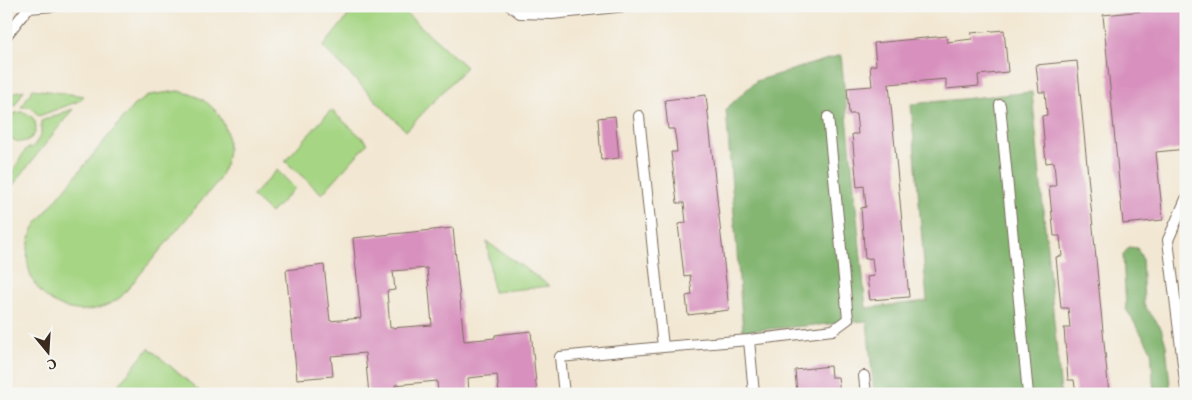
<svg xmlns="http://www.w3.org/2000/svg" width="1192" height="400" viewBox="0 0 1192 400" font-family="Vollkorn,serif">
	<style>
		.green { fill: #a6d584; stroke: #708051 }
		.forest { fill: #84b672; stroke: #607048 }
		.building { fill: #d891be; fill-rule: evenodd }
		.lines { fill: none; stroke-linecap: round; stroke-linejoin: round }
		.lane-casing { stroke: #7b6c5d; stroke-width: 12 }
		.lane { stroke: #fff; stroke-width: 10 }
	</style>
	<rect width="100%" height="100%" fill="#f6f6f2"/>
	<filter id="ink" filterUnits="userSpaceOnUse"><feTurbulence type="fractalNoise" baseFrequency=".02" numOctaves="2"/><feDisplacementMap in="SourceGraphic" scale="10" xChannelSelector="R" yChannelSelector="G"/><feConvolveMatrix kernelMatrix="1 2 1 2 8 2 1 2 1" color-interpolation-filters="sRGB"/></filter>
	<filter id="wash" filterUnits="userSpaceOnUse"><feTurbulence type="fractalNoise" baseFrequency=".0096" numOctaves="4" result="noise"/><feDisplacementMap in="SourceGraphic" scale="20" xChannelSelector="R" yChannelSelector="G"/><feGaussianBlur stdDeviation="1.12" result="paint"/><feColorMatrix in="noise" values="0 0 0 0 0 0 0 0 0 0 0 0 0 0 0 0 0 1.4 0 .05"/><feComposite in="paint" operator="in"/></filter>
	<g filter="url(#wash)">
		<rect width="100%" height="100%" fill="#f2e7d2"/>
		<path class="green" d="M356,6H398L466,67L406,131L323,47Z
			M33,89L84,96L79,101L39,116L30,107H21Z
			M24,90L14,107L6,113V99L16,92Z
			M178,91C225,99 240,142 218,181L121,297C67,336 4,283 36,224L134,105L150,95Z
			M73,109L6,194L10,176L26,149L33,147L41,135V121Z
			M331,110L368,143L322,194L285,161Z
			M6 127a15 15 0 1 1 30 0a15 15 0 1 1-30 0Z
			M277,170L295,188L271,213L252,196Z
			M487,242L550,286L493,292Z
			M149,348L203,394H131L119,384Z"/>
		<path class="forest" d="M841,55L866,308L927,301L911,104L1032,92L1061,394H874L867,321L743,331L726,109L756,81Z
			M1129,247L1137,248L1142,258L1144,305L1161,328L1166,345L1171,394H1154L1151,350L1126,309L1123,255Z"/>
		<g id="blocks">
			<path class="building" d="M1186,7V149L1156,152L1163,220L1123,224L1103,15Z
				M1004,30L1008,72L978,75L979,86L946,89V79L889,84L909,297L870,300L867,277L874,276L872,258L865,259L861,208L866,207L864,186L857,187L852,134H858L856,114H849L847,88L872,86L870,66L876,65L874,43L946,36L947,42L972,39L971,33Z
				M1077,61L1109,394H1076L1074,380H1068L1064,328H1070L1068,308H1061L1056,257L1062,256L1060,236H1054L1049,186H1056L1054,162L1046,163L1042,116L1047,115L1046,103L1045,92H1039L1036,65Z
				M706,95L729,310L688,315L686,296L692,295L691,286L690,275L684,276L678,224L686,223L684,203H677L671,152H677L676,141L674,129H668L665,100Z
				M615,116L619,158L601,160L598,118Z
				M453,228L464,341L495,338V335L531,331L537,394H499L497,375L468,378L469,394H438L437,381L395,385L396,394H369L365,353L331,356L333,376L297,379L286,270L324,265L330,321L361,318L353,238ZM427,268L432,325L390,328L387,291L395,290L393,271Z
				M830,366L831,377H838L840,394H797L795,370Z"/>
		</g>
	</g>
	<g filter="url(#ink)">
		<use href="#blocks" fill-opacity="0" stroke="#7b6c5d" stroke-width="1"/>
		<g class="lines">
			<g class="lane-casing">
				<path id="lane" d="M511,6L520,13L552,14L626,6
					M6,36L28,8L54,6
					M1000,105L1028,394
					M639,116L663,347L749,340L833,330L848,319L828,117
					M1186,199L1168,240L1186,389
					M749,340L754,394
					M864,376L866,394
					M564,394L560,357L663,347"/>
			</g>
			<use href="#lane" class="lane"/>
		</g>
	</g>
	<rect width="1192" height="400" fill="none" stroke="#f6f6f2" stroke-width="25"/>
	<g transform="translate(48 352) rotate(162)" stroke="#f6f6f2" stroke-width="4" paint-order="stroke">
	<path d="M0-4L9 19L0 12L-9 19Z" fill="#3b2a1e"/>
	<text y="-8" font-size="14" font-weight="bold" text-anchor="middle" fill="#3b2a1e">С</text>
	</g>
</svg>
